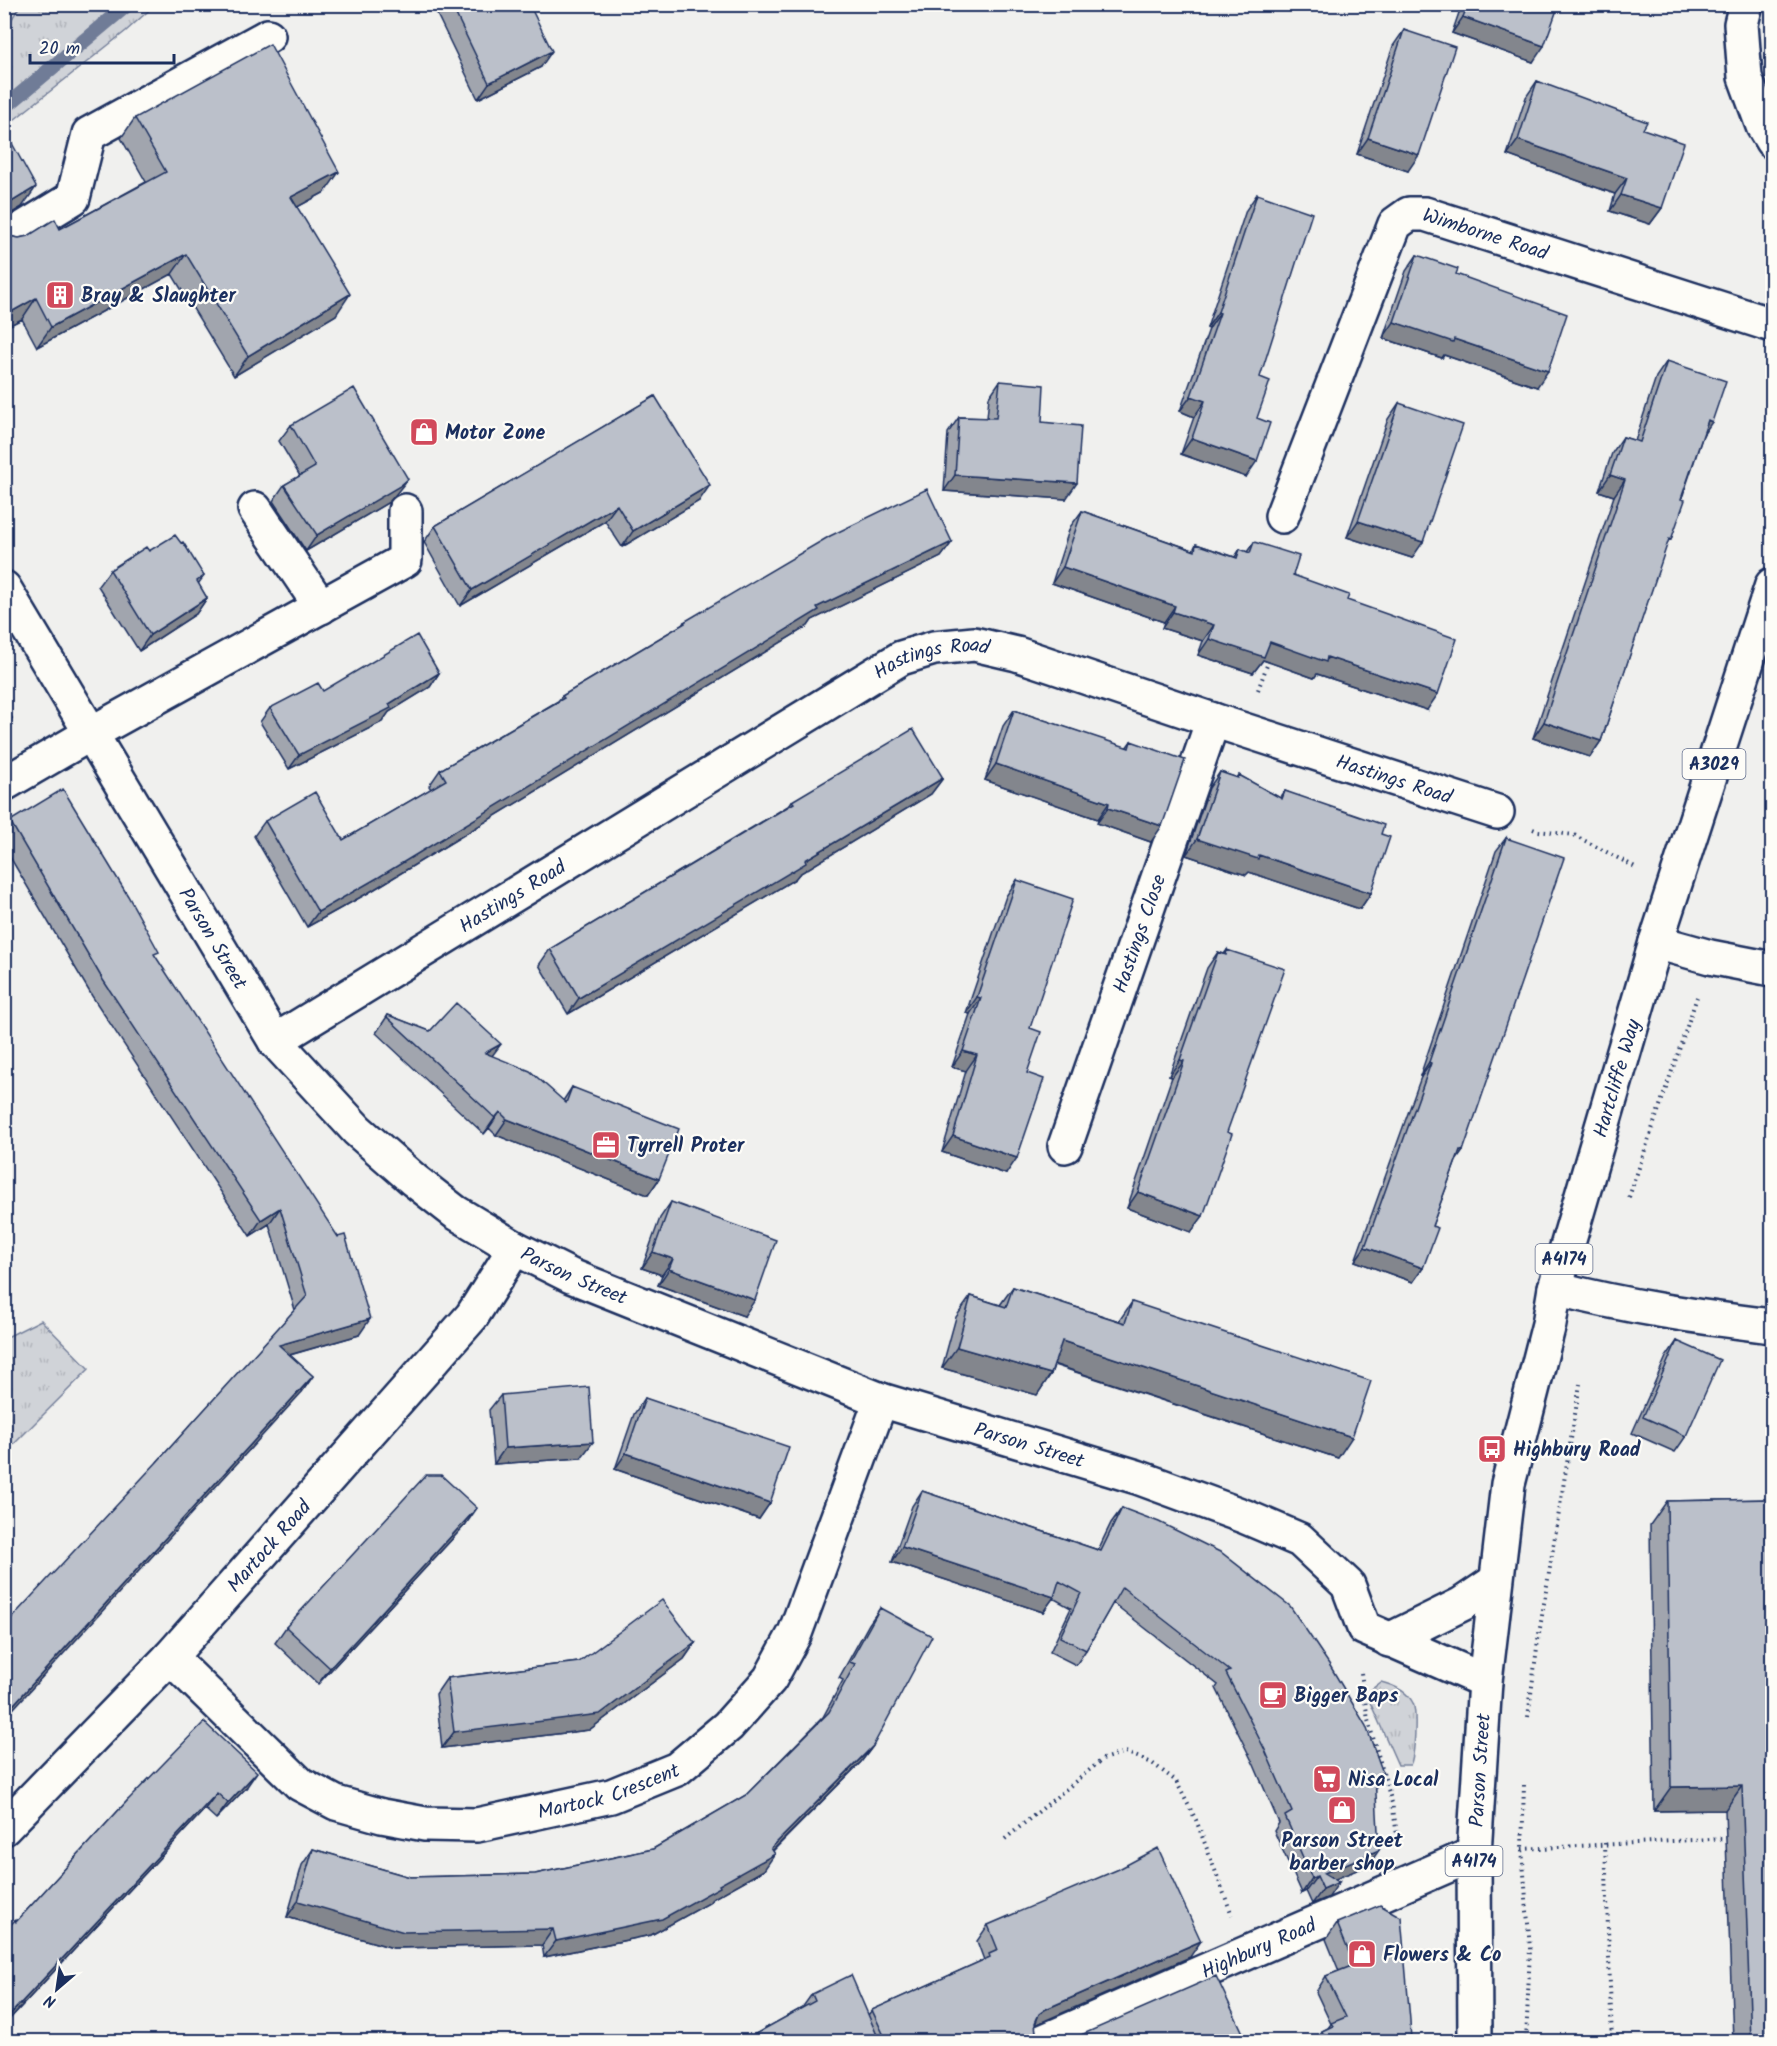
<svg xmlns="http://www.w3.org/2000/svg" width="1777" height="2046" viewBox="0 0 1777 2046" font-family="Kalam,sans-serif">
	<style>
		.grass { fill: url(#grass-tufts); stroke: #76819b; stroke-width: 1.5 }
		.lines { fill: none; stroke-linecap: round; stroke-linejoin: round }
		.stream { stroke: #6f7b97; stroke-width: 15 }
		.minor-casing { stroke: #1b2f5e; stroke-width: 38 }
		.highway-casing { stroke: #1b2f5e; stroke-width: 38 }
		.path { stroke: #1b2f5e; stroke-width: 4; stroke-dasharray: 1.5 4.5; stroke-linecap: butt }
		.minor { stroke: #fdfcf7; stroke-width: 33 }
		.highway { stroke: #fdfcf7; stroke-width: 33 }
		.wall { fill: #a1a5ae; stroke: #1b2f5e; stroke-width: 1.5 }
		.shaded-wall { fill: #83868d; stroke: #1b2f5e; stroke-width: 1.5 }
		.building { fill: #bbc0ca; stroke: #1b2f5e; stroke-width: 1.5 }
		.labels { text-anchor: middle; stroke-width: 4.5; stroke-linejoin: round; paint-order: stroke }
		.shield { fill: #fdfcf7; stroke: #5f6c8c; stroke-width: 1.5 }
		.shield-label { font-size: 18px; font-weight: bold; fill: #1b2f5e }
		.street-label { font-size: 20px; fill: #1b2f5e; stroke: #fdfcf7 }
		.poi-label { font-size: 20px; font-weight: bold; fill: #1b2f5e; stroke: #fdfcf7; text-anchor: start }
	</style>
	<defs>
		<pattern id="grass-tufts" width="24" height="20" patternUnits="userSpaceOnUse" patternTransform="scale(1.5)"><rect width="24" height="20" fill="#d0d3d8"/><path d="M3 7l-1-3M5 7V3M7 7l1-3M15 17l-1-3M17 17v-4M19 17l1-3" fill="none" stroke="#b2b5bc"/></pattern>
	</defs>
	<rect width="100%" height="100%" fill="#f0f0ee"/>
	<filter id="ink" filterUnits="userSpaceOnUse"><feTurbulence type="fractalNoise" baseFrequency=".0167" numOctaves="2"/><feDisplacementMap in="SourceGraphic" scale="12" xChannelSelector="R" yChannelSelector="G"/><feConvolveMatrix kernelMatrix="1 2 1 2 8 2 1 2 1" color-interpolation-filters="sRGB"/></filter>
	<g filter="url(#ink)">
		<path class="grass" d="M21,4H155V5L126,31L5,127V30Z
			M41,1320L89,1369L5,1453V1338Z
			M1381,1682C1393,1685 1407,1691 1413,1703C1417,1713 1415,1756 1410,1765H1398L1369,1700L1372,1689Z"/>
		<g class="lines">
			<path class="stream" d="M4,108L128,4"/>
			<g class="minor-casing">
				<g id="minor">
					<path d="M1746,4L1741,24L1745,77L1763,126L1772,141"/>
					<path d="M4,240L73,198L89,134L268,36"/>
					<path d="M255,509L321,607"/>
					<path id="s1" d="M1282,516L1395,224L1409,214H1425L1772,325"/>
					<path id="s2" d="M4,588L275,1041L357,1130L414,1180L455,1212L515,1248L571,1276L881,1400L1137,1477L1246,1517L1300,1540L1348,1585L1364,1628L1485,1681"/>
					<path d="M4,784L90,734L405,560V511"/>
					<path d="M1656,942L1710,957L1772,969"/>
					<path id="s3" d="M275,1041L901,658L934,648L974,644L1017,654L1213,720L1497,812"/>
					<path id="s4" d="M1065,1146L1213,720"/>
					<path d="M1555,1288C1627,1307 1699,1317 1772,1326"/>
					<path d="M1389,1640L1462,1604L1496,1581"/>
					<path id="s5" d="M170,1657L300,1784L336,1803L382,1816L425,1824L477,1825L611,1796L677,1769L728,1726L770,1679L795,1633L881,1400"/>
					<path id="s6" d="M4,1828L170,1657L472,1316L515,1248"/>
					<path id="s7" d="M1042,2042L1474,1854"/>
				</g>
			</g>
			<g class="highway-casing">
				<g id="highway">
					<path id="s8" d="M1475,2042L1474,1854L1485,1681L1508,1484L1549,1324L1555,1288L1656,942L1772,585"/>
				</g>
			</g>
			<path class="path" d="M1258,690L1270,657
				M1533,829L1538,831L1574,835L1637,868
				M1629,1197L1697,997
				M1361,1673L1368,1720L1392,1803L1398,1841
				M1528,1717L1538,1640L1580,1384
				M1524,1785L1522,1849L1530,1948L1526,2042
				M1005,1839L1103,1759L1125,1752L1152,1763L1176,1781L1196,1820L1232,1915
				M1605,1843L1612,2042
				M1522,1849L1730,1838"/>
			<use href="#minor" class="minor"/>
			<use href="#highway" class="highway"/>
		</g>
		<path class="wall" d="M432,4H529L541,67L478,99Z
			M1462,4H1559L1533,62L1452,33Z
			M1404,30L1408,171L1357,154L1393,46Z
			M1537,81L1643,129L1662,208L1650,224L1610,211L1615,194L1507,155L1526,97Z
			M135,118L325,192L297,207L336,315L234,376L172,274L37,347L22,319L4,328V232L9,236L19,238L60,229L146,182L121,138Z
			M1257,194L1260,377L1257,418L1246,477L1181,454L1194,417L1180,411L1209,329L1207,328L1246,210Z
			M1417,255L1456,274L1537,387L1444,355L1442,358L1383,338L1406,271Z
			M1667,361L1703,435L1601,741L1590,757L1533,738L1614,496L1599,491L1612,453L1623,437L1635,441L1656,377Z
			M1000,381L1042,422L1066,499L944,491L948,433L959,417L987,418L989,397Z
			M655,396L699,501L622,547L605,521L460,606L424,542L435,526Z
			M1399,403L1412,558L1347,537L1388,419Z
			M291,425L396,494L389,502L306,551L273,501L284,485L300,476L279,441Z
			M1082,511L1193,550L1196,544L1235,557L1240,549L1247,552L1254,542L1293,575L1347,600L1427,710L1317,674L1314,678L1263,660L1253,673L1198,655L1203,641L1162,628L1164,622L1052,583L1070,527Z
			M952,542L941,557L812,620L808,626L368,893L307,927L254,836L265,821L343,840L431,789L429,786L440,770L558,701L562,696L682,625L684,622Z
			M149,551L204,576L198,584L207,598L196,614L139,651L98,586L110,570Z
			M439,673L430,687L389,712L382,722L289,769L260,722L270,708L323,691Z
			M1014,710L1126,748L1131,741L1151,842L1097,823L1098,819L985,780L1003,726Z
			M1220,772L1237,778L1239,775L1280,798L1285,791L1381,834L1371,893L1360,909L1249,872L1246,875L1186,855L1209,788Z
			M943,778L931,794L799,874L795,879L568,1014L539,965L550,949L788,806L792,801Z
			M10,821L155,957L359,1335L290,1355L313,1376L302,1392L157,1462L295,1310L269,1224L250,1236L92,996L4,847V829Z
			M1506,838L1463,1151L1456,1161L1432,1226L1423,1268L1413,1282L1355,1261L1421,1077L1420,1076L1496,851Z
			M1017,880L1030,1028L1027,1073L1006,1174L942,1152L966,1071L952,1067L970,1014L966,1013L1006,896Z
			M1227,950L1191,1232L1127,1208L1172,1077L1169,1076L1207,968L1218,952L1224,954Z
			M388,1015L492,1056L563,1101L572,1087L659,1179L648,1195L496,1135L489,1128L484,1134L376,1033Z
			M671,1202L744,1316L658,1285L662,1275L642,1268L660,1218Z
			M1013,1287L1119,1321L1132,1302L1338,1458L1054,1365L1051,1374L1037,1395L942,1368L956,1317L971,1296L1000,1305Z
			M1677,1341L1686,1436L1675,1452L1632,1433L1666,1357Z
			M501,1395L581,1458L494,1464L489,1410Z
			M645,1398L770,1503L759,1519L615,1469L634,1414Z
			M922,1491L1098,1550L1111,1523L1122,1508L1383,1773L1376,1784L1369,1865L1334,1879L1329,1897L1312,1904L1306,1891L1302,1893L1274,1831L1279,1823L1254,1765L1216,1688L1218,1685L1113,1603L1086,1650L1076,1665L1050,1652L1071,1608L1053,1598L1043,1612L892,1562L912,1506Z
			M1773,1499V2042H1733L1725,1810L1654,1811L1650,1525L1667,1501Z
			M466,1524L318,1684L275,1643L286,1627Z
			M880,1608L873,1746L861,1762L773,1851L764,1870L712,1899L709,1903L651,1935L544,1957L542,1945L393,1948L287,1917L302,1865L313,1849L410,1877L535,1874L653,1849L746,1795L823,1717L843,1680L839,1678L869,1624Z
			M695,1643L684,1659L589,1730L442,1748L436,1694L447,1678L579,1662Z
			M246,1788L216,1819L205,1809L4,2025L16,1922L128,1800Z
			M1337,1923L1411,2042H1315L1322,2031L1328,2028L1331,2024L1316,1992L1326,1976L1339,1971L1326,1939Z
			M988,1925L1190,1957L1035,2025L1036,2034L1042,2041L1043,2042H741L802,2008L812,1994L868,2015L872,2010L984,1960L977,1941Z"/>
		<path class="shaded-wall" d="M1463,17L1544,46L1533,62L1452,33Z
			M552,51L541,67L478,99L489,83Z
			M1368,138L1419,155L1408,171L1357,154Z
			M1518,140L1627,178L1615,194L1507,155Z
			M339,172L325,192L277,218L291,197Z
			M36,187L22,207L4,218V208L8,204Z
			M1621,195L1662,208L1650,224L1610,211Z
			M186,254L172,274L37,347L51,327Z
			M350,294L336,315L234,376L248,356Z
			M36,298L22,319L4,328V316Z
			M1218,312L1220,313L1209,329L1207,328Z
			M1394,322L1454,339L1548,371L1537,387L1444,355L1442,358L1383,338Z
			M1191,396L1205,401L1194,417L1180,411Z
			M1708,420L1712,422L1701,438Z
			M1192,438L1257,461L1246,477L1181,454Z
			M955,475L1077,483L1066,499L944,491Z
			M1610,475L1625,480L1614,496L1599,491Z
			M408,479L396,494L389,502L306,551L317,535Z
			M710,485L699,501L622,547L633,531Z
			M617,505L605,521L460,606L472,590Z
			M1358,521L1423,542L1412,558L1347,537Z
			M952,542L941,557L812,620L808,626L368,893L307,927L318,912L817,607Z
			M1063,567L1175,606L1164,622L1052,583Z
			M207,598L196,614L139,651L150,635Z
			M1173,612L1214,625L1203,641L1162,628Z
			M1209,639L1270,642L1327,657L1438,694L1427,710L1317,674L1314,678L1263,660L1253,673L1198,655Z
			M439,673L430,687L389,712L382,722L289,769L299,755L389,704Z
			M12,718L4,730V723Z
			M1544,722L1601,741L1590,757L1533,738Z
			M996,764L1109,803L1098,819L985,780Z
			M943,778L931,794L799,874L795,879L568,1014L579,998L805,860Z
			M1108,808L1162,826L1151,842L1097,823Z
			M1197,839L1259,855L1371,893L1360,909L1249,872L1246,875L1186,855Z
			M977,997L981,998L970,1014L966,1013Z
			M501,1044L489,1060L485,1053Z
			M963,1051L977,1055L966,1071L952,1067Z
			M1180,1060L1184,1061L1172,1077L1169,1076Z
			M1429,1062L1431,1063L1421,1077L1420,1076Z
			M500,1112L489,1128L484,1134L495,1118Z
			M507,1119L659,1179L648,1195L496,1135Z
			M953,1136L1017,1158L1006,1174L942,1152Z
			M1460,1150L1463,1151L1453,1164Z
			M1138,1192L1203,1216L1191,1232L1127,1208Z
			M280,1208L269,1224L250,1236L261,1220Z
			M1365,1247L1423,1268L1413,1282L1355,1261Z
			M653,1252L673,1259L662,1275L642,1268Z
			M669,1269L755,1300L744,1316L658,1285Z
			M370,1319L359,1335L268,1361L279,1345Z
			M1062,1341L1352,1437L1338,1458L1047,1362Z
			M957,1347L1051,1374L1037,1395L942,1368Z
			M313,1376L302,1392L4,1719V1715Z
			M593,1442L581,1458L494,1464L505,1448Z
			M626,1453L770,1503L759,1519L615,1469Z
			M477,1508L466,1524L318,1684L330,1668Z
			M902,1547L1054,1597L1043,1612L892,1562Z
			M695,1643L684,1659L589,1730L442,1748L454,1732Z
			M873,1746L861,1762L762,1861L775,1854L764,1870L712,1899L709,1903L651,1935L544,1957L556,1941L719,1885L771,1848Z
			M257,1772L246,1788L216,1819L228,1803Z
			M1383,1773L1373,1788L1375,1776Z
			M1742,1786L1725,1810L1654,1811L1671,1787Z
			M217,1793L205,1809L4,2025V2021Z
			M1379,1850L1369,1865L1321,1885L1324,1873Z
			M1317,1876L1306,1891L1302,1893L1312,1878Z
			M1339,1882L1329,1897L1312,1904L1323,1889Z
			M298,1901L553,1929L542,1945L393,1948L287,1917Z
			M1201,1941L1190,1957L1035,2025L1039,2014L1046,2009Z
			M1243,2033L1237,2042H1224Z"/>
		<path class="building" d="M451,4H529L552,51L489,83Z
			M1468,4H1559L1544,46L1463,17Z
			M1404,30L1455,47L1419,155L1368,138Z
			M270,44L339,172L291,197L350,294L248,356L186,254L51,327L36,298L4,316V232L9,236L19,238L28,236L55,219L60,229L166,172L135,118Z
			M1537,81L1647,122L1643,129L1684,143L1662,208L1621,195L1627,178L1518,140Z
			M8,136L36,187L8,204L4,208V137Z
			M1257,194L1312,213L1260,377L1270,381L1257,418L1270,423L1257,461L1192,438L1205,401L1191,396L1220,313L1218,312Z
			M1417,255L1458,269L1456,274L1567,314L1548,371L1454,339L1453,342L1394,322Z
			M1667,361L1726,381L1712,422L1708,420L1681,499L1685,500L1671,540L1669,539L1601,741L1544,722L1625,480L1610,475L1623,437L1640,442Z
			M1000,381L1044,385L1042,422L1081,426L1077,483L955,475L959,417L996,418Z
			M354,388L408,479L400,486L317,535L284,485L315,467L291,425Z
			M655,396L710,485L633,531L617,505L472,590L435,526Z
			M1399,403L1463,425L1423,542L1358,521Z
			M927,489L952,542L817,607L819,610L379,877L318,912L265,821L315,792L343,840L446,780L440,770L564,698L562,696L685,623L684,622L830,536Z
			M1082,511L1195,551L1196,544L1237,558L1240,549L1250,553L1254,542L1299,556L1293,575L1349,595L1347,600L1457,639L1438,694L1327,657L1326,662L1270,642L1264,657L1209,639L1214,625L1173,612L1175,606L1063,567Z
			M175,535L181,543L183,542L204,576L197,581L207,598L150,635L110,570L146,547L149,551Z
			M417,635L439,673L389,704L391,708L299,755L270,708L318,683L323,691Z
			M4,705L12,718L4,723Z
			M1014,710L1129,748L1131,741L1185,760L1162,826L1108,808L1109,803L996,764Z
			M913,729L943,778L805,860L806,863L579,998L550,949L794,803L792,801Z
			M1220,772L1238,778L1239,775L1282,799L1285,791L1384,825L1381,834L1390,837L1371,893L1259,855L1258,859L1197,839Z
			M63,789L128,896L159,952L154,954L338,1237L345,1235L370,1319L279,1345L313,1376L4,1715V1626L157,1462L307,1296L280,1208L261,1220L103,980L10,821Z
			M1506,838L1564,858L1463,1151L1460,1150L1432,1226L1438,1228L1423,1268L1365,1247L1431,1063L1429,1062Z
			M1017,880L1073,899L1030,1028L1041,1032L1027,1073L1044,1079L1017,1158L953,1136L977,1055L963,1051L981,998L977,997Z
			M1227,950L1285,969L1227,1132L1232,1134L1203,1216L1138,1192L1184,1061L1180,1060L1218,952L1226,955Z
			M456,1003L501,1044L485,1053L530,1071L566,1103L572,1087L679,1129L659,1179L507,1119L500,1112L495,1118L387,1017L388,1015L430,1031Z
			M671,1202L776,1240L755,1300L669,1269L673,1259L653,1252Z
			M1013,1287L1125,1323L1132,1302L1371,1381L1352,1437L1062,1341L1051,1374L957,1347L971,1296L1006,1307Z
			M1677,1341L1720,1360L1686,1436L1643,1417Z
			M589,1387L593,1442L505,1448L501,1395Z
			M645,1398L789,1447L770,1503L626,1453Z
			M426,1475H441L477,1508L330,1668L286,1627Z
			M922,1491L1101,1551L1122,1508L1159,1522L1222,1553L1290,1606L1329,1664L1366,1726L1383,1773L1375,1776L1379,1850L1324,1873L1339,1882L1323,1889L1317,1876L1312,1878L1285,1816L1292,1812L1265,1750L1226,1673L1230,1671L1122,1587L1086,1650L1060,1637L1081,1593L1059,1581L1054,1597L902,1547Z
			M1773,1499V2042H1751L1742,1786L1671,1787L1667,1501Z
			M662,1600L695,1643L600,1714L454,1732L447,1678L579,1662Z
			M880,1608L932,1636L873,1746L771,1848L775,1854L719,1885L720,1887L662,1919L556,1941L553,1929L404,1932L298,1901L313,1849L410,1877L535,1874L653,1849L746,1795L829,1712L855,1664L850,1662Z
			M204,1722L257,1772L228,1803L217,1793L4,2021V1932L15,1920L16,1922L128,1800Z
			M1158,1848L1201,1941L1046,2009L1039,2014L1035,2023L1036,2034L1042,2041L1043,2042H887L872,2010L990,1957L989,1954L998,1950L988,1925L1119,1869Z
			M1380,1905L1401,1917L1410,2020L1411,2042H1327L1322,2031L1333,2026L1331,2023L1346,2017L1326,1976L1354,1965L1337,1923Z
			M851,1975L880,2042H741L815,2001L812,1994Z
			M1216,1976L1243,2033L1224,2042H1065Z"/>
	</g>
	<defs>
		<g id="building-square" transform="scale(1.5)"><rect x="-9" y="-9" width="18" height="18" rx="4" fill="#d1495b" stroke="#fdfcf7"/><path d="M-4-6H4V6H1V3H-1V6H-4ZM-2.5-4.3h1.7v1.8h-1.7ZM.8-4.3h1.7v1.8H.8ZM-2.5-1h1.7V.8h-1.7ZM.8-1h1.7V.8H.8Z" fill="#fff"/></g>
		<g id="shop-square" transform="scale(1.5)"><rect x="-9" y="-9" width="18" height="18" rx="4" fill="#d1495b" stroke="#fdfcf7"/><path d="M-5-2.5h2.3a2.7 3.5 0 0 1 5.4 0H5L5.5 6h-11ZM-1.5-2.5h3a1.5 2.3 0 0 0-3 0Z" fill="#fff"/></g>
		<g id="office-square" transform="scale(1.5)"><rect x="-9" y="-9" width="18" height="18" rx="4" fill="#d1495b" stroke="#fdfcf7"/><path d="M-6-3h4V-5.5h4V-3h4V5H-6ZM-1-4.5V-3h2v-1.5ZM-6 0V1H6V0Z" fill="#fff"/></g>
		<g id="bus-square" transform="scale(1.5)"><rect x="-9" y="-9" width="18" height="18" rx="4" fill="#d1495b" stroke="#fdfcf7"/><path d="M-5-6H5V4H4V6H2V4H-2V6H-4V4H-5ZM-3.5-4V0h7V-4ZM-3.5 1.2v1.5H-2V1.2ZM2 1.2v1.5H3.5V1.2Z" fill="#fff"/></g>
		<g id="cafe-square" transform="scale(1.5)"><rect x="-9" y="-9" width="18" height="18" rx="4" fill="#d1495b" stroke="#fdfcf7"/><path d="M-5.5-4.5H6V0H3Q3 3.5 0 3.5H-2.5Q-5.5 3.5-5.5 0ZM3-3.2v2h1.7v-2ZM-6 4.5H4V6H-6Z" fill="#fff"/></g>
		<g id="supermarket-square" transform="scale(1.5)"><rect x="-9" y="-9" width="18" height="18" rx="4" fill="#d1495b" stroke="#fdfcf7"/><path d="M-6-5.5h2.5l.6 2H6L4.5 2H-2.5L-4.4-4H-6ZM-1.5 3.2a1.3 1.3 0 1 0 .1 0ZM3 3.2a1.3 1.3 0 1 0 .1 0Z" fill="#fff"/></g>
	</defs>
	<g fill-rule="evenodd">
		<use href="#building-square" x="60" y="295"/>
		<use href="#shop-square" x="424" y="432"/>
		<use href="#office-square" x="606" y="1145"/>
		<use href="#bus-square" x="1492" y="1449"/>
		<use href="#cafe-square" x="1273" y="1695"/>
		<use href="#supermarket-square" x="1327" y="1779"/>
		<use href="#shop-square" x="1342" y="1810"/>
		<use href="#shop-square" x="1362" y="1954"/>
	</g>
	<g class="labels">
		<g class="shield">
			<rect x="1682.5" y="749" width="63" height="30" rx="4.5"/>
			<rect x="1535.5" y="1244" width="57" height="30" rx="4.5"/>
			<rect x="1445.5" y="1846" width="57" height="30" rx="4.5"/>
		</g>
		<g class="shield-label">
			<text x="1714" y="770">A3029</text>
			<text x="1564" y="1265">A4174</text>
			<text x="1474" y="1867">A4174</text>
		</g>
		<g class="street-label">
			<text dy="7" stroke="none"><textPath href="#s1" startOffset="410">Wimborne Road</textPath></text>
			<text dy="7" stroke="none"><textPath href="#s3" startOffset="764">Hastings Road</textPath></text>
			<text dy="7" stroke="none"><textPath href="#s3" startOffset="1250">Hastings Road</textPath></text>
			<text dy="7" stroke="none"><textPath href="#s3" startOffset="278">Hastings Road</textPath></text>
			<text dy="7" stroke="none"><textPath href="#s4" startOffset="225">Hastings Close</textPath></text>
			<text dy="7" stroke="none"><textPath href="#s2" startOffset="408">Parson Street</textPath></text>
			<text dy="7" stroke="none"><textPath href="#s8" startOffset="980">Hartcliffe Way</textPath></text>
			<text dy="7" stroke="none"><textPath href="#s2" startOffset="912">Parson Street</textPath></text>
			<text dy="7" stroke="none"><textPath href="#s2" startOffset="1398">Parson Street</textPath></text>
			<text dy="7" stroke="none"><textPath href="#s6" startOffset="387">Martock Road</textPath></text>
			<text dy="7" stroke="none"><textPath href="#s8" startOffset="272">Parson Street</textPath></text>
			<text dy="7" stroke="none"><textPath href="#s5" startOffset="502">Martock Crescent</textPath></text>
			<text dy="7" stroke="none"><textPath href="#s7" startOffset="236">Highbury Road</textPath></text>
		</g>
		<g class="poi-label">
			<text x="81" y="302">Bray &amp; Slaughter</text>
			<text x="445" y="439">Motor Zone</text>
			<text x="627" y="1152">Tyrrell Proter</text>
			<text x="1513" y="1456">Highbury Road</text>
			<text x="1294" y="1702">Bigger Baps</text>
			<text x="1348" y="1786">Nisa Local</text>
			<text x="1342" y="1847" text-anchor="middle">Parson Street<tspan x="1342" dy="23">barber shop</tspan></text>
			<text x="1383" y="1961">Flowers &amp; Co</text>
		</g>
	</g>
	<rect width="1777" height="2046" fill="none" stroke="#fdfcf7" stroke-width="24"/>
	<rect x="12" y="12" width="1753" height="2022" fill="none" stroke="#1b2f5e" stroke-width="2" filter="url(#ink)"/>
	<g transform="translate(57 1989) rotate(209)" stroke="#fdfcf7" stroke-width="4.5" paint-order="stroke">
	<path d="M0-4.5L10 22L0 15L-10 22Z" fill="#1b2f5e"/>
	<text y="-9" font-size="16" font-weight="bold" text-anchor="middle" fill="#1b2f5e">N</text>
	</g>
	<path d="M30 54v9h144v-9" fill="none" stroke="#1b2f5e" stroke-width="3"/>
	<text x="39" y="54" font-size="18" fill="#1b2f5e" stroke="#fdfcf7" stroke-width="4.5" paint-order="stroke">20 m</text>
</svg>
